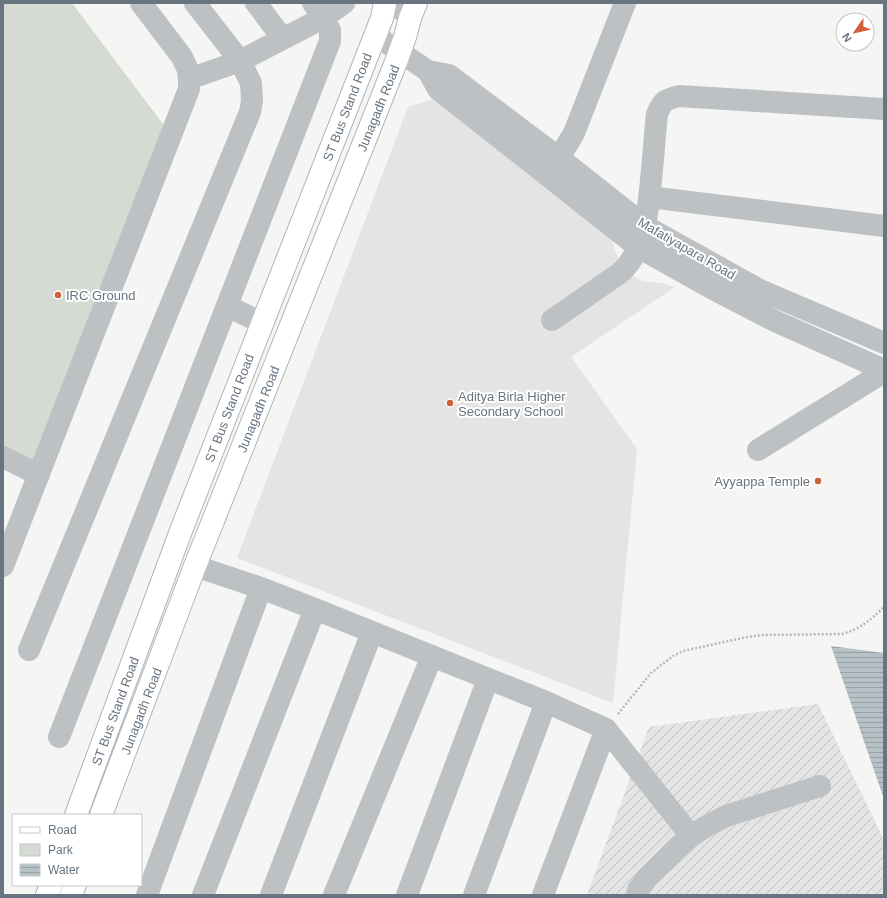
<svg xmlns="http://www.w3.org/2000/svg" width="887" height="898" viewBox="0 0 887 898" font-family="Helvetica,sans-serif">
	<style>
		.built { fill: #e3e4e3 }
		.industrial { fill: url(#industrial-furrows) }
		.green { fill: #d5dad2 }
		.water { fill: url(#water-rules) }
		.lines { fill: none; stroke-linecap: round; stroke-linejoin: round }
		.major-casing { stroke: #b1b5b8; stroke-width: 24 }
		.path { stroke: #b7babc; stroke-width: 2.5; stroke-dasharray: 2 2; stroke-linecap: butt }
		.minor { stroke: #bdc1c4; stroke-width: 22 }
		.major { stroke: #fff; stroke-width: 22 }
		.poi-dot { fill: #ce603a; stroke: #fff; stroke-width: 1.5 }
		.labels { text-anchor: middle; stroke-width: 4; stroke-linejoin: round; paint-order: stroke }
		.street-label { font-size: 13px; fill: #687580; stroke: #fff }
		.poi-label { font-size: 13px; fill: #687580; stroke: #fff; text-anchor: start }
	</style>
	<defs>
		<pattern id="industrial-furrows" width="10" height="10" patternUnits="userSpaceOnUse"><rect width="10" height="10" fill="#e3e4e3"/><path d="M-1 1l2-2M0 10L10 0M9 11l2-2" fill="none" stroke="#bcbdbd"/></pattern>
		<pattern id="water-rules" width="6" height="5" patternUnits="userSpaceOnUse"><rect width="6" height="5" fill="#b6c1c5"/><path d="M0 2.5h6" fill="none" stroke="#98a1a5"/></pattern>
	</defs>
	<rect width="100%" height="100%" fill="#f5f5f3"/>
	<path class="built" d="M434,99L610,236L622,269L642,281L662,283L675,287L571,357L637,449L613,703L237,558L408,107Z"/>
	<path class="industrial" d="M818,704L884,840V895H587L649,727Z"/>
	<path class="green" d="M3,3H72L175,140L45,470L3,450Z"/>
	<path class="water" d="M831,646L884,653V797L883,796Z"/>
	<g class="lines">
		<g class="major-casing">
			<path id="major" d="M76,815L182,528L382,18L385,3
				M101,815L195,566L396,62L405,37L410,18L416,3
				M47,895L51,885
				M71,895L75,885"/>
		</g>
		<path class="path" d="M618,714L651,673L673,656L683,651L742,638L761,635L842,634C862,628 869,621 884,607"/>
		<path class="minor" d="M256,3L283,39
			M395,3L410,18
			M375,35L428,71L438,89L638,247L711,288L775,321L884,370
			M428,71L449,75L559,158L645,226L733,275L760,290L884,343
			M189,79L240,61L323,18L344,3
			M559,158L574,133L625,3
			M649,197L884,226
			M227,306L262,323
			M552,320L620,273C647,250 649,202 652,169C654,151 655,132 657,114C663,100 665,100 679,96L884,109
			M758,450L884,372
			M3,457L39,475
			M3,566L189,89V79L188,70L182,57L141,3
			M195,566L261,588L315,609L546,702L606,729L691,836
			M29,650L250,112L252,101L251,83L240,61L195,3
			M59,737L330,41V30L323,18L313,3
			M147,895L261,588
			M203,895L315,609
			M271,895L372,632
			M334,895L432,656
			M407,895L488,679
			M474,895L546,702
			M543,895L606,729
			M637,895L638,890L648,877L691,836L705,827L726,816L820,786"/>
		<use href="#major" class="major"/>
	</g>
	<g class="poi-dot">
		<circle cx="58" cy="295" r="4"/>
		<circle cx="450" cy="403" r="4"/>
		<circle cx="818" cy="481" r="4"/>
	</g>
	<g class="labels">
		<g class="street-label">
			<text transform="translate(347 107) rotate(-69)" y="5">ST Bus Stand Road</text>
			<text transform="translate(378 108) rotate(-68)" y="5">Junagadh Road</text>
			<text transform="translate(687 248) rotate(30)" y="5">Mafatiyapara Road</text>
			<text transform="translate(229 408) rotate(-69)" y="5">ST Bus Stand Road</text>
			<text transform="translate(258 409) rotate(-68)" y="5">Junagadh Road</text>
			<text transform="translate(115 711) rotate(-70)" y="5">ST Bus Stand Road</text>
			<text transform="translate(141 711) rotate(-69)" y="5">Junagadh Road</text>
		</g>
		<g class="poi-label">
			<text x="66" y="300">IRC Ground</text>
			<text x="458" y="401">Aditya Birla Higher<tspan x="458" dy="15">Secondary School</tspan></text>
			<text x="810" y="486" text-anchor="end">Ayyappa Temple</text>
		</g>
	</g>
	<rect width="887" height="898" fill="none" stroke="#687580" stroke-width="8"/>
	<rect x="12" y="814" width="130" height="72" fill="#ffffff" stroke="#c3c8cc"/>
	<rect x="20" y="827" width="20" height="6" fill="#ffffff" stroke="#c3c8cc"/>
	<text x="48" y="834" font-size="12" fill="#687580">Road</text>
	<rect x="20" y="844" width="20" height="12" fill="#d5dad2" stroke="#c3c8cc"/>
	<text x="48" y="854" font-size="12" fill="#687580">Park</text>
	<rect x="20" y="864" width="20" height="12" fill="url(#water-rules)" stroke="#c3c8cc"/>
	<text x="48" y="874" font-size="12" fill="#687580">Water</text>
	<g transform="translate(855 32) rotate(236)"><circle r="19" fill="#ffffff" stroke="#c3c8cc"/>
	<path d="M0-3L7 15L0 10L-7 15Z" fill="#ce603a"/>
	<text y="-6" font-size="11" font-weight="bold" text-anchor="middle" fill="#687580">N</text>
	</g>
</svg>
